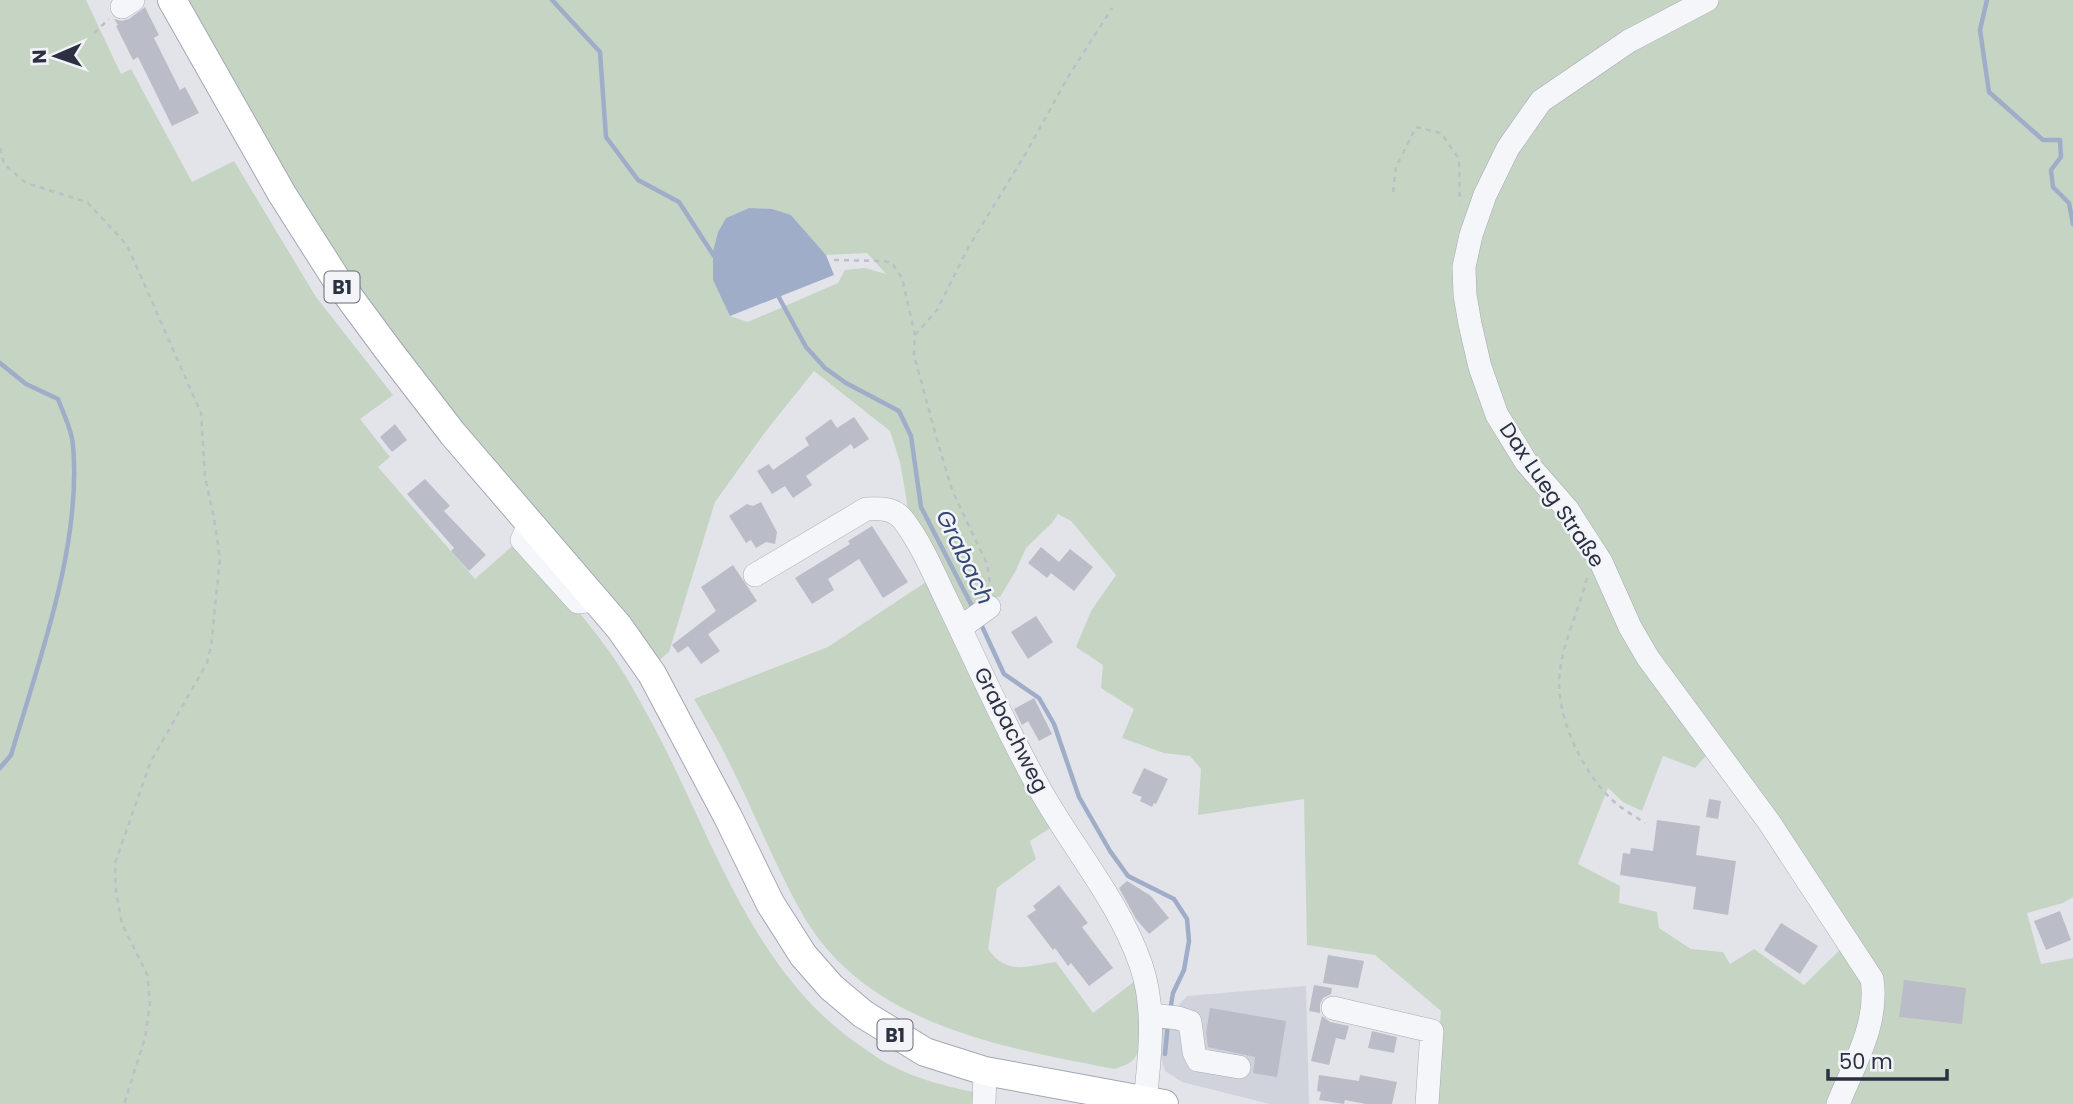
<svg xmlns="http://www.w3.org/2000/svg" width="2073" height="1104" viewBox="0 0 2073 1104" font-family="Poppins,sans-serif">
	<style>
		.built { fill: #d1d3dc }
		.green { fill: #c6d4c4; fill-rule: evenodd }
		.water { fill: #9fadc9 }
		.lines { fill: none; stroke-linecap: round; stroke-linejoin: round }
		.stream { stroke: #9fadc9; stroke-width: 4.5 }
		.building { fill: #babdc7 }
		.minor-casing { stroke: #a7aab4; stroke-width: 24 }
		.major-casing { stroke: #a2a7b6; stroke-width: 30 }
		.path { stroke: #bcbfc6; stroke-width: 2.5; stroke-dasharray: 5 5; stroke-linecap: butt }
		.minor { stroke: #f5f6f9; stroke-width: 23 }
		.major { stroke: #fff; stroke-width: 28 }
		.labels { text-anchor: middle; stroke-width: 5; stroke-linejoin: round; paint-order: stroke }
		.shield { fill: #f2f4f8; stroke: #676b79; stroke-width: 2 }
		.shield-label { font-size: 19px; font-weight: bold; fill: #2b3042 }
		.street-label { font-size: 21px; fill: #2b3042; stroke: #f2f4f8 }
		.water-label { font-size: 23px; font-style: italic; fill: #364975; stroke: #f2f4f8 }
	</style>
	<rect width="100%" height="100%" fill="#e2e4ea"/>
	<path class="built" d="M1306,986L1309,1104H1270L1182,1082L1165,1071L1159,1052L1158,1008L1178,1006L1187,996Z"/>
	<path class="green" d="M0,0H86L121,74L131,69L192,182L234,161L316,297L393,395L360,419L390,457L378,467L475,579L518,541C548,576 579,610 606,647C624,671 639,699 653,725C713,837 753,976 865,1049C874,1055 883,1062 892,1066C917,1079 945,1086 973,1092L975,1104H0Z
		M189,0H2073V897L2063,903L2027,913L2041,964L2073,958V1104H1433L1441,1011L1375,955L1307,945L1304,799L1198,815L1201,769L1190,756L1164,753L1122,738L1134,709L1101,688L1103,665L1076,647L1091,611L1116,575L1071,521L1058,514L1052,523L1026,548L1015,572L1000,597H985L979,605L949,622L1055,825L1030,841L1036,859L997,888L988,949C1008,976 1026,966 1056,962L1093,1013L1135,981C1136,998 1144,1040 1137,1054C1132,1064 1123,1066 1114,1069C1001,1047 868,1025 804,917C776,868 755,814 730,764C719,741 706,720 694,699L828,647L929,580L909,514L900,462L890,431L814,371L766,431L715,502L669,652L658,661L410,360L373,311L298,195ZM749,208L791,215L826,255L867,253L886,274L865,268L845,270L838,283L748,322L730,316L718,232L726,218ZM1718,743L1853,937L1804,985L1754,949L1730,964L1723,952L1691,949L1659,928L1657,912L1619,903L1620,886L1578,864L1608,788L1623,802L1642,811L1663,756L1695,768Z"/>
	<path class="water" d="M749,208L772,209L791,215L826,255L834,275L730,316L713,280V252L718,232L726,218Z"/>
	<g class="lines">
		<path class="stream" d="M552,0L600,52L606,137L638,180L679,202L714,256
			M1987,0L1980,30L1989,92L2043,140H2060L2061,157L2051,170L2053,187L2069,203L2073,224
			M776,292L806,347L825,368L846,383L899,411L911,436L921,507L973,608
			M0,363L26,384L58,399C63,413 72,430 73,445C82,544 39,661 11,755L0,768
			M980,622L1004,674L1039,698L1054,724L1079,797L1110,851L1128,876L1174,899L1187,919L1189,941L1184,970L1173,993L1170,1011
			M1165,1054L1168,1023"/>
	</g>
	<path class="building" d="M145,7L159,35L154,38L180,90L185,87L199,113L172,126L138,57L133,60L116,26L118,25L114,19L122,21L129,19Z
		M854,417L869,439L854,449L851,444L806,476L812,485L793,498L785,486L772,494L757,471L769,464L773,470L809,445L805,438L831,419L837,428Z
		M395,424L407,440L392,452L380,437Z
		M425,479L450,506L444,511L486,555L469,571L451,551L454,548L407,494Z
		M761,502L777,532L775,544L766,542L756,548L751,540L746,543L729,516L747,504L753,506Z
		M872,526L908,582L883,598L859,559L828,579L834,590L812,604L795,578L850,544L848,541Z
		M1041,547L1059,562L1070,549L1093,567L1074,591L1051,573L1047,578L1028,563Z
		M733,565L757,601L708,634L720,651L701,664L688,646L678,653L672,645L716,611L701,587Z
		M1036,616L1053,642L1028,659L1011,632Z
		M1034,698L1052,734L1039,741L1028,721L1022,725L1014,709Z
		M1144,768L1168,779L1156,804L1154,803L1152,807L1140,801L1142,797L1132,793Z
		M1709,799L1721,801L1718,819L1706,817Z
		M1657,820L1700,826L1696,855L1736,861L1728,915L1693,909L1696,887L1620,875L1623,853L1630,854L1631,848L1653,851Z
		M1127,881L1151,896L1169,918L1149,934L1136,919L1119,888Z
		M1059,885L1088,923L1082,927L1113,968L1089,986L1071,963L1068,966L1055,948L1053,950L1027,916L1036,910L1033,906Z
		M2060,911L2071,940L2046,950L2034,921Z
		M1781,923L1818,946L1800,974L1764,950Z
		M1328,955L1364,961L1358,988L1323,983Z
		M1904,980L1966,988L1962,1024L1899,1017Z
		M1314,985L1332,988L1331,994L1323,998L1320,1004V1013L1309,1011Z
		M1210,1008L1286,1021L1277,1077L1253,1073L1255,1057L1208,1047L1206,1033Z
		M1322,1016L1330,1022L1349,1026L1345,1040L1336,1038L1329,1065L1311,1061Z
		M1372,1031L1397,1037L1394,1053L1368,1048Z
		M1319,1075L1359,1081L1360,1075L1397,1082L1392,1104H1366L1345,1100L1344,1104L1319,1100L1321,1092L1317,1091Z"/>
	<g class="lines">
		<g class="minor-casing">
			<path id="minor" d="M1707,0L1629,41L1541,101L1508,148L1485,195L1471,235L1464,267L1465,295L1470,324L1480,367L1497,415L1526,462L1567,509L1601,562L1630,627L1648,658L1769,822L1872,979C1879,1023 1854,1064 1838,1104
				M122,7L133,0
				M530,522L522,540L578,602L595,600
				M755,575L866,509C881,508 895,508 904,521C923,546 935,577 949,605C978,665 1005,727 1038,786C1071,846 1118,899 1141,965C1156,1009 1150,1055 1145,1101
				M960,628L989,607
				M1333,1008L1432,1031L1427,1104
				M1151,1015L1178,1018L1190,1022L1194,1052L1198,1060L1239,1067
				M984,1104L985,1071"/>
		</g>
		<g class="major-casing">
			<path id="major" d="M172,0L282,194L338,282L389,351L453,434L619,627L652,674L728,817L770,903L803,955L831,987L863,1014L925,1052L985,1071L1164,1104"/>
		</g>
		<path class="path" d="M94,33L109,19
			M0,148L4,164L26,183L87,202L127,245L201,413L205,477L214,518L220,559L211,646L207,663L151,761L115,863L116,893L122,924L147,974L150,1003L145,1038L124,1104
			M1393,192L1396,167L1416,127L1441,133L1459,159L1460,202
			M834,260L884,261L892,263L902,278L915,335L914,355L938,443L952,490L987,564L991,589
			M915,335L937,310L968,248L1026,153L1068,77L1112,8
			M1587,578C1579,609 1564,640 1560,671C1554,713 1581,769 1610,798C1620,808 1633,815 1645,823"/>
		<use href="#minor" class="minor"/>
		<use href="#major" class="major"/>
	</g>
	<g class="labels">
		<g class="shield">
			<rect x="324.5" y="271.5" width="35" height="31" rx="5"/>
			<rect x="877.5" y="1019.5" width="35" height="31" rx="5"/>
		</g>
		<g class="shield-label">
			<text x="342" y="294">B1</text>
			<text x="895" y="1042">B1</text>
		</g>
		<g class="street-label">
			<text transform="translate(1552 495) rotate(56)" y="7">Dax Lueg Straße</text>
			<text transform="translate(1011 730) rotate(63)" y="7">Grabachweg</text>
		</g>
		<g class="water-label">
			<text transform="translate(965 557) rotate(64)" y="8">Grabach</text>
		</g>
	</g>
	<g transform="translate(56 56) rotate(268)" stroke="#f2f4f8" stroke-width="5" paint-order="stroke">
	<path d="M0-5L12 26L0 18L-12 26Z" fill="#2b3042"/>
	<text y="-10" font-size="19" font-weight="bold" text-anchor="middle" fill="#2b3042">N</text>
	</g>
	<path d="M1828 1069v10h119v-10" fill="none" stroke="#2b3042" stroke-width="3.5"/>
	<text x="1839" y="1069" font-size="21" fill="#2b3042" stroke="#f2f4f8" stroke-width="5" paint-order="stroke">50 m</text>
</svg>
